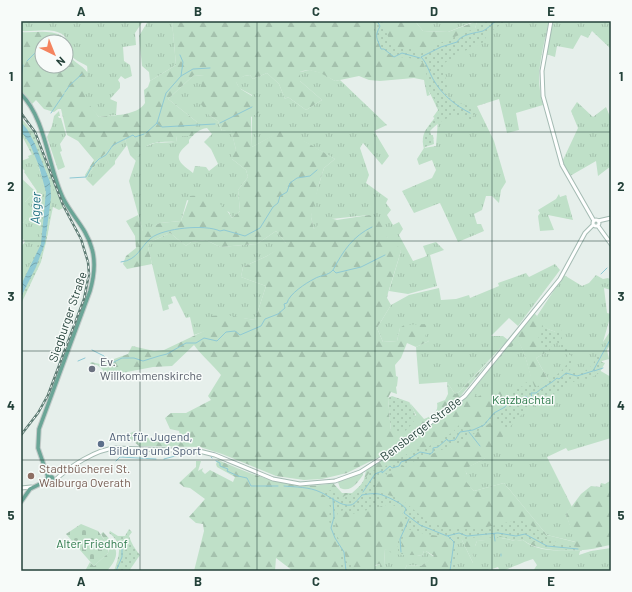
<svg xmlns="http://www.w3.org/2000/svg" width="632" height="592" viewBox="0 0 632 592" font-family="Barlow,sans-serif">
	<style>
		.grass { fill: url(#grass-tufts); fill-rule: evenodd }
		.forest { fill: url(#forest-firs) }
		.cemetery { fill: url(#cemetery-stones) }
		.park { fill: url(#park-dots) }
		.pitch { fill: #bfe0c8 }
		.water { fill: url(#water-waves) }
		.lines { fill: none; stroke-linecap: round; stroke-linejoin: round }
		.stream { stroke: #8ec9d4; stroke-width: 1 }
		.secondary-casing { stroke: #a4bbb3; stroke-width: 5 }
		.primary-casing { stroke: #c2cac8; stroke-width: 5.5 }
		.secondary { stroke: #fff; stroke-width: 3 }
		.primary { stroke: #6aa596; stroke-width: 3.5 }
		.rail-casing { stroke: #5f7d75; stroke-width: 2.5 }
		.rail { stroke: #f7fbf9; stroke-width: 1; stroke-dasharray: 3; stroke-linecap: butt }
		.grid { fill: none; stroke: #24423a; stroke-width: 1; stroke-opacity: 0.55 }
		.worship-dot { fill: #6b7280; stroke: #f7fbf9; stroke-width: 1.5 }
		.service-dot { fill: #5c6f8a; stroke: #f7fbf9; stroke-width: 1.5 }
		.education-dot { fill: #8d6e63; stroke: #f7fbf9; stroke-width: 1.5 }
		.labels { text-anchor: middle; stroke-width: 3; stroke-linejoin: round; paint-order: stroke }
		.street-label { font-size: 12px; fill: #24423a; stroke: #f7fbf9 }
		.worship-label { font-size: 12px; fill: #5b616d; stroke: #f7fbf9; text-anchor: start }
		.park-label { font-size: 12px; fill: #2d7a4b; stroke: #f7fbf9 }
		.service-label { font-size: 12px; fill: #4e5e75; stroke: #f7fbf9; text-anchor: start }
		.education-label { font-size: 12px; fill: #785e54; stroke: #f7fbf9; text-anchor: start }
		.water-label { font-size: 13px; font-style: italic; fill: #1c6f80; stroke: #f7fbf9 }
		.neatline { fill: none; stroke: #24423a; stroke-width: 1.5 }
		.grid-label { font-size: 13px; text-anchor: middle; font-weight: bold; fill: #24423a }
	</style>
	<defs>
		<pattern id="grass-tufts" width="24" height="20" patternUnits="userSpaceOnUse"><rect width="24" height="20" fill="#bfe0c8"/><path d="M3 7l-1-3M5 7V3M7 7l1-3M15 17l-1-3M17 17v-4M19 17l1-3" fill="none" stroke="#a4c1ad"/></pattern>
		<pattern id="forest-firs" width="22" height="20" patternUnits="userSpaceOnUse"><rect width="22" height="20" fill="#bfe0c8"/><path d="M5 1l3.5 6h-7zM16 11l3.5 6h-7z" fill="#a4c1ad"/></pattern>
		<pattern id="cemetery-stones" width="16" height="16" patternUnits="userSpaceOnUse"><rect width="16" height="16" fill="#bfe0c8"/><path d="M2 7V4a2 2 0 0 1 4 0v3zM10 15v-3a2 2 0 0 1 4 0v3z" fill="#a4c1ad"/></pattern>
		<pattern id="park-dots" width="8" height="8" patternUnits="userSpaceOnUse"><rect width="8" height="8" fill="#bfe0c8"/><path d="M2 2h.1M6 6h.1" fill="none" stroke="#a4c1ad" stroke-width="1.8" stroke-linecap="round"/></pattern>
		<pattern id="water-waves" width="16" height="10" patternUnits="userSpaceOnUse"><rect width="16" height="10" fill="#8ec9d4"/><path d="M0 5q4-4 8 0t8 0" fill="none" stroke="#74a5ad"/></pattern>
	</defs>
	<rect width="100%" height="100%" fill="#e6efeb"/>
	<path class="grass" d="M21,21H143L135,33L136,45L123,47L124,61L130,65L132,76L125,79L121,76L118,80L120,83V88L110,99L117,102L116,115L99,117C93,110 83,101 83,92C83,82 89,75 87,66C80,62 74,60 69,53C64,47 69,38 62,34C51,27 33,32 21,31Z
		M148,21H172L176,65L150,81L149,72L142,66L139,36Z
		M415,21H475L448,32L423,31Z
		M477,21H549C543,51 534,74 543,105L516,113L519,130L507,133L499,99L477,106L494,141L506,182L501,190L499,203L492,196H486L482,210L474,214L477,224H481L484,231L458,242L440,203L414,213L402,191L432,178L436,170L432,160L419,165L417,159L424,148L436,146L438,120L433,117L438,110L428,89L429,67L474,33Z
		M552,21H611V49L592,31L588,38L581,35L573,49L557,46L555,57L546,54Z
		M310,70L322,73L335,81L340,80L387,125L374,131L389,156L382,165L363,143L360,148L369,175L366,183L388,199L386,203L391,210L387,215L393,225L399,222L403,229L399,235L413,261L427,256L423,246L436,242L444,250L430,255L437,286L408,294L389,291L401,251L387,237L369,215L331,219L314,229L311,217L312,207L324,168L335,159L284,130L252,147V95L239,88L235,80L244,76L250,75L253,79L267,73L279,84L285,99L288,97L306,110L322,100L300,81V72Z
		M194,75L205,76L209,115L218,121L222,131L231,129L236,150L232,159L246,170L248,177L238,190L240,211L232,218L229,212L187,200L181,221L160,223L143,232L129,181L139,151L144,147L155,143L176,142L177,136L197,122L168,99ZM207,128L212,134L204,142L211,149L218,164L209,171L206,167L195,166L193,173C178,162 172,157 189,143V140C194,134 199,129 207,128Z
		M577,102L593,117L606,107L611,119V166L598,176L596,161L570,176L562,162L578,128L571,111Z
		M59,111L60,116H58L59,118H61L66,135L60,144L62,151L60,152L65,167L58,170L47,137L52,126L54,116Z
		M125,139L127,145L115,161V164L93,186L86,179C95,164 109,146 125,139Z
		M41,151L63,208L59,210L53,207L44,251L50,200L38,152Z
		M33,154C47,182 49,213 41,243C37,258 27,272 21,285V247L25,242L23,239L21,240V221L23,223L27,217L25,202L35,191H37L24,172L25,171L21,167V161L29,158L28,156Z
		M559,194L560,197L566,195L573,220L548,215L554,230L540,231L538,216L540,213L538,210L556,199Z
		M276,231L287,244L267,256L243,267L241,277L266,286L255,320L242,318L194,335L190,317L186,318L175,296L171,297L173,303L168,305L169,309L163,311L148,247L150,242L170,233L186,246L191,242L206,240L220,247L257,244Z
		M555,264L560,270L518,326L509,318L491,336H503L508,340L459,392L455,394L447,382L419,384L416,347L429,341L400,328L397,341L383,342L377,328L391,305L409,295L439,288L441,300L456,299L469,295L470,298L499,286L498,283L526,273L529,277Z
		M564,275L582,286L589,283L596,275L603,279L608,278L611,280V290L604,288L607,313L611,314L603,342L611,330V343L607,350L609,359L602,361L599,370L611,377V438L568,451L566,448L547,457L572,507L566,514L576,542L547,535L504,483L474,491L462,478L467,474L464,469L484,459L506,419L550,383L536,358L549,351L550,343L558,332C546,330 542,326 537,316Z
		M518,340C526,354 528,368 533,382L503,399L476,398L472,391L497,360Z
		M453,536H460L473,563H476L472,554L477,541L501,538L516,541L523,540C538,553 561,550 580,551L579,555L591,551L611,548V571H533L537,565L533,559C525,561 505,571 500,571L498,567C482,573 468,571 451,571Z
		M385,549L422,556L424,551H426L434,557L421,566L407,565L404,571H363L380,564L384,567Z"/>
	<path class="forest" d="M172,21H415L423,31L448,32L477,21L474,33L432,56L428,89L430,95L427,96L424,80L414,78L380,81L369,80L359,76L335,81C325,75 312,67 300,72V81L322,100L306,110L288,97L285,99L279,84L267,73L253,79L250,75L244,76L236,81C239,93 253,93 260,103V112L251,117L252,147L284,129L335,159L324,168L319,184L311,217L314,229L326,217L337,220L369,215L381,219L387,237L393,239L401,251L388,293L387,298L391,305L377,328L383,342L397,341L400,328L404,325L426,324L427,332L425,336L429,341L416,347L407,343L401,358L395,365L396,376L398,377L397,386L396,387L397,394L391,392L388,398L391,432L416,415L410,403L424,419C432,416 439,412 437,403L445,400L448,394L447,382L455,394L459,392L492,358L459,398L385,454L347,473L322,479L304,480L276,476L222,454L200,447L139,446L126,435L135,431L142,440L146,437C157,444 169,443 181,440L179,431L170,429L165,418L171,413H186L211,400L208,396L221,375C213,365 201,355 194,345L172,366L153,367L111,375L103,373V370L97,365L90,364L91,362L100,364L128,354L132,346L154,351L164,350L206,330L210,316L226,315L255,320L266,286L241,277L243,267L267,256L286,243L276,231L257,244L220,247L206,240L191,242L186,246L170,233L150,242L148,247L152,264L127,269L123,264L126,256L136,248L135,236L126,221L138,215L143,231L160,223L181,221L190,196C207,194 224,203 232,218L240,211L238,190L248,177L246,170L232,159L231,154L236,150L231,130L222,131L218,121L209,115L197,99L204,76L194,75L168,99L197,122L193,136H177L176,142C157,141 142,142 136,161L130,155L125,139C109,146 95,164 86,179L85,175L94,160L78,141L67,135L61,109H58L54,112L44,109L36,100L32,104L21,91V32C35,33 49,29 62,36L64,42H42V66H66V50C71,62 82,64 88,73C82,97 83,97 99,117C113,115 137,116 145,103L144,90L148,87L150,81L176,65Z
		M534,313C545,323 541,329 558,332L550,343L552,347L549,351L536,358L550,383L506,419L510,428L484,459L465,469L467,475L463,478L474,491L504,483L547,535L575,542L566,514L581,494L591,486L600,487L601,483L605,484L610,481L611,545C602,546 592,550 583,550C566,552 536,551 523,540L516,541L502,538L495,542L491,540L477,541L475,546L476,553L472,554L477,563H473L460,536H454L451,571H404L407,565L421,566L434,556L426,551H424L422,556C407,553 399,559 385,549L384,567L380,569V564L375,565V568L371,570L367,569L363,571H293L276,558L275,571H194L204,531L203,524L196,523L189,517L205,499L190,488L184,487L179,483L196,467V461H201L198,471L203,468L202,471L205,474L210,470L233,482L235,477L217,467L216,464L218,460C256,476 292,492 333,483L342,493H352L363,483L366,471L450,411L472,391L477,397L498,387L504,399L532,382C528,368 526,354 518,341L497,360Z
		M363,473V475C357,483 351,493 340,488L338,482Z
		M103,532C117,546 122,554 107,571H85L90,562L94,566L108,553L109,548L101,534Z"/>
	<path class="cemetery" d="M81,524L98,531L108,545V553L94,566L66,534Z"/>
	<path class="park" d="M370,21H382L389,39L396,47L411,48L420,54L429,50L433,46L478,27L480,21H506L487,34L484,42L458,54L443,64L447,87L443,90C454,108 465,100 477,111L470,120C455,111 441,119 430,131L431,135H433L434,144L425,147L424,149C418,127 437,124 439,106L428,90V81L424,64C416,54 394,61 384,51C375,42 377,31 370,21Z
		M21,118L34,133L54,186L48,233L41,262L21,304V285L39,242L45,197L40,170L21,134Z
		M542,325L552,334L558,329H561L562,340L572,357L570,371L578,374C588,370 594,366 597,355L599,357V361L605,363L600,372L596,375L588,379L580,378L550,396L523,413L508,429L496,419L463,441L393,470L395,472L387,475L385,473L378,478L375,491L401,499L426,520L445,528L487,527L517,520L526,522L559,544L577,547L582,551L546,548L541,544L529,541L526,538L516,541L500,536L496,539C483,534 470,538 456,541L458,554L454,571H447L451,560L452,543L446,537L425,534L407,529L401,542L405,554H398V542L405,518L400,508L390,504L352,514L344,510L338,512C330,539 344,538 346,561L358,571H339L340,554L329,521L330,507L325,496L319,492L332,490L340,499L346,495L355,493L371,470L377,471L416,449L426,448L453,432L459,425L463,430C479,430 485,424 494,412H497L506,407L507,402L506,403L504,399L511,394L518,385L523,387L525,383L532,380L535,388C546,381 567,372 568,359C568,353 560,347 557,342L551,344L550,350L545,354L538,336L541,335Z
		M392,396L409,402C419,417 416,421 403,433L391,432L388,398Z
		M129,529L132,532L129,536C131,543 135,549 140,555L129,571H114C119,556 124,544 109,533L110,531L118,536H125Z"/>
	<path class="pitch" d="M21,178L35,191L25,202L33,209L23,223L21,221Z"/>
	<path class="water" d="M21,122L27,129L35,144L50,182L51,197L45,243L36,267L21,297V285L41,244L46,192L39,166L30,144L21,131Z"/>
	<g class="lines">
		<path class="stream" d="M377,21L380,26C374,38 377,37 381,49H384L394,57L402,53L420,58
			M56,42H57
			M180,55L183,62L181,76
			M27,61L37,51L42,48
			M21,77L23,65
			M65,92L70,85L82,74
			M51,113L64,94
			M470,113C455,105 442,95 433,79C429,72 427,63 421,57L441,47L457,42C461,34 476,33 483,31C487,29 492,24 496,21
			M157,123L162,127L215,124
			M220,123L252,107
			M146,133L157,123L166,93L181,76L193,69L210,68
			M70,178L86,177L92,166L99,159L106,155L113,145L133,135L135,137L144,134
			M121,262C138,260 140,247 151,238C164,228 205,224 220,231L224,230L245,236L260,228L273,207L278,203L280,196L287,192L290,183L297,178L310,176L317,170
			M333,270C343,251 353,236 372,227
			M601,274L607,268
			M92,350L104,356L110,364L122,358H134L143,361L159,356L167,354L186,343H196L204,338L217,341L226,332L235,331L240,335L261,326L265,319L278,314L285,308L284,304L287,303C289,294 306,283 314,279C320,275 328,276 333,270L336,273L361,267L385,255
			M78,361L85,358
			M594,371L603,368
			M469,432L480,446
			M211,457L212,458
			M164,459L179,455
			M116,461L120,457L156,459
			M216,461L220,463V466L228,469L227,471L238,476L247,478L251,486H278
			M284,486C295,487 310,487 320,492C330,496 341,507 351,505C355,504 359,498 362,495
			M363,492L375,474L382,471V473L390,466L392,468L399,466L401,462L407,460L420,452L430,454L433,452V448L438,447L447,439L448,441L455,440L460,432L473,430L484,425L494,413L505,407L508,401L518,402L526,396L528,399H532L531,393H536C542,387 551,384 557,378L559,379L566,373L577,376L593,371L611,338
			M362,495C367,494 374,493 379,494C384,495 404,504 406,509L404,513L420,525L447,536L459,533L467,536L498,533L516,536L525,534L547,546L578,549
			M333,498L334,517L331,528L335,538L344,552L346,571
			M494,534L495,541
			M448,536L454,542L450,571
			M401,552L400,539L409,519
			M501,554V556
			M116,571L122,557V546"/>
		<g class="secondary-casing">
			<path id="secondary" d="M551,21L542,71L543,96L562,165L594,221
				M593 223a3 3 0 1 1 6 0a3 3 0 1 1-6 0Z
				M598,221L611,218
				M598,226L611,244
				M54,481C69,467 96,449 116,448L199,451L215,455L273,479L300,484L335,481L360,472L399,447L465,396L560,279L585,233L593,225
				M21,488L31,487"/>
		</g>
		<g class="primary-casing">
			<path id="primary" d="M21,94C46,119 48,167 63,198C72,216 87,229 92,249C96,263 94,277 90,291L39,429L38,448L48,477
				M21,502L30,489L44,482L48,477H52L54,481L50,483L47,479"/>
		</g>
		<use href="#secondary" class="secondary"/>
		<use href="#primary" class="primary"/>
		<g class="rail-casing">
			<path id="rail" d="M21,113L35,132L63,205L81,239L88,262L89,274L84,299L48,395L38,413L21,435"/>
		</g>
		<use href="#rail" class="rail"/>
	</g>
	<path class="grid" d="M140,21V571M257,21V571M375,21V571M492,21V571M21,132H611M21,241H611M21,351H611M21,460H611"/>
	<circle class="worship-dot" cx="92" cy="369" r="4"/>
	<circle class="service-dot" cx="101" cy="444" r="4"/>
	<circle class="education-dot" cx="31" cy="476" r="4"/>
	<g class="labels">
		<g class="street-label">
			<text transform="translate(68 317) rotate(-71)" y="4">Siegburger Straße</text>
			<text transform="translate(421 429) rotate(-37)" y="4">Bensberger Straße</text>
		</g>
		<g class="worship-label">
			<text x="100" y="366">Ev.<tspan x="100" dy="14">Willkommenskirche</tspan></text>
		</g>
		<g class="park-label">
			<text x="523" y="404">Katzbachtal</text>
			<text x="92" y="548">Alter Friedhof</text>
		</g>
		<g class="service-label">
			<text x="109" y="441">Amt für Jugend,<tspan x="109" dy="14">Bildung und Sport</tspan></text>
		</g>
		<g class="education-label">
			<text x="39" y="473">Stadtbücherei St.<tspan x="39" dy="14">Walburga Overath</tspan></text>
		</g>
		<g class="water-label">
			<text transform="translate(35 208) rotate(-88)" y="5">Agger</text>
		</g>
	</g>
	<rect width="632" height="592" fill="none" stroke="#f7fbf9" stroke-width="44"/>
	<g transform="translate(54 54) rotate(137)"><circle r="19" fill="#f7fbf9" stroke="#a3b1ad"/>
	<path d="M0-3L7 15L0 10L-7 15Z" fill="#f4845f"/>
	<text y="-6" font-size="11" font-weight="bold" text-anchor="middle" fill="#24423a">N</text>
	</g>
	<rect x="22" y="22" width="588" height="548" class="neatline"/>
	<g class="grid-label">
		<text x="81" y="16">A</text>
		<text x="198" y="16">B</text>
		<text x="316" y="16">C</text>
		<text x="434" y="16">D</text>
		<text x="551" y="16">E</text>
		<text x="11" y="81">1</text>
		<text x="621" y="81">1</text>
		<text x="11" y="191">2</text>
		<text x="621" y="191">2</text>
		<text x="11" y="301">3</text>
		<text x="621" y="301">3</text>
		<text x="11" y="410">4</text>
		<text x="621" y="410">4</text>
		<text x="11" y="520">5</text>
		<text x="621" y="520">5</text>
		<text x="81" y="586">A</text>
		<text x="198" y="586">B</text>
		<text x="316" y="586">C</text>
		<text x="434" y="586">D</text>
		<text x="551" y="586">E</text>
	</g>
</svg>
